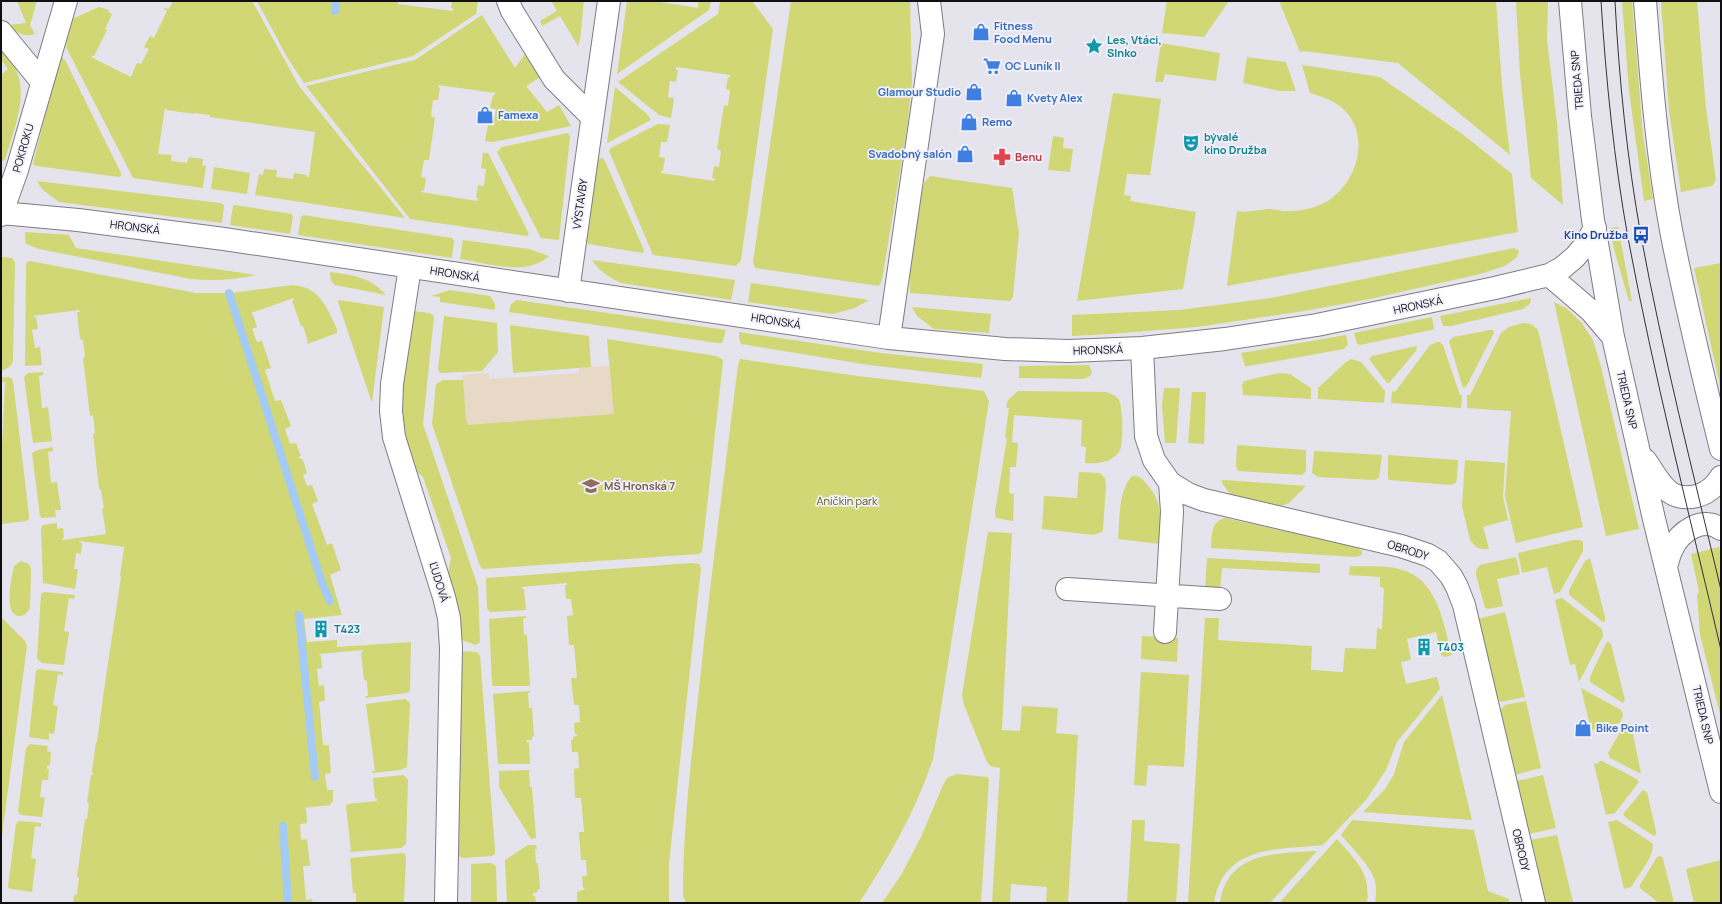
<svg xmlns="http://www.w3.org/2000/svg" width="1722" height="904" viewBox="0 0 1722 904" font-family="Manrope,sans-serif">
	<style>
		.education { fill: #e8d9c6 }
		.green { fill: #d0d774 }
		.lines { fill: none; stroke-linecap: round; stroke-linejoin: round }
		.stream { stroke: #a4caf6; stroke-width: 8 }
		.minor-casing { stroke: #7c7c84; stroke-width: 24 }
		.minor { stroke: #fff; stroke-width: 22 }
		.tram { stroke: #343337; stroke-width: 1 }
		.labels { text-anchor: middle; stroke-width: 3.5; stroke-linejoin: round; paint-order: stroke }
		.shop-label { font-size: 11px; font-weight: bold; fill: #366cbe; stroke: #f2f1fb; text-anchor: start }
		.culture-label { font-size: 11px; font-weight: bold; fill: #0d838f; stroke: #f2f1fb; text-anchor: start }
		.street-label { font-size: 11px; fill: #100f12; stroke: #f2f1fb }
		.health-label { font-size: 11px; font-weight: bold; fill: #be3a42; stroke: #f2f1fb; text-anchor: start }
		.transit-label { font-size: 11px; font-weight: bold; fill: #164399; stroke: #f2f1fb; text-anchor: end }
		.education-label { font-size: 11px; font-weight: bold; fill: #785e54; stroke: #f2f1fb; text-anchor: start }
		.park-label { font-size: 11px; fill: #575b11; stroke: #f2f1fb }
	</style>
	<rect width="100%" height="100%" fill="#e5e4ed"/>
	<path class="education" d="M605,366L709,383L509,556L466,420L462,375L489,373V379L579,373V368Z"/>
	<path class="green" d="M17,1H37L30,25L35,34C25,37 16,34 9,25L26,23Z
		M173,1H252L299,86L405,218L255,195L259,174L263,175L264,169L277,170L276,177L293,179L294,173L307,175V177H309L315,132L210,117V115L194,113V114L167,110L165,108L158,154L172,155L171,161L187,163L189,157L203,159L202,165L206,166L203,188L133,178L66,47L70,20L99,7L109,10L108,12L112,14L105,29L107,30L94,56H92L91,57L131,77L137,63L141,64L149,49L144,47L150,36L154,38L167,11L164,10V8L169,9Z
		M257,1H400H398V4L453,11V9L451,8L452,1H478L476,14L413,56L304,83L287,57Z
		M551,1H584L580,40L578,46L560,16L542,26L540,21L557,11Z
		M627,1H654L698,8V1H711L709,10L617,74Z
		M720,1H752L773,29L741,260L736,266L653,255L609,151L611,148L658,124L670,125L667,142H661L659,157L665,158L663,171H661V173L714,181L715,179L712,178L714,166L719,167L721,151L717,149L724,105L728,106L730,90L726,89L728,77L730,78V75L676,67V70H678L676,82L670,81L668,97L674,98L671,118L659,115L618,82L718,14Z
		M791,1H910L912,82L907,129L882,280L879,286L755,268L753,262L754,255Z
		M1167,1H1229L1204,37L1162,33Z
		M1279,1H1496L1502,86L1510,155L1398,63L1303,51L1300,52Z
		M1516,1H1548L1547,40L1557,123L1563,205L1531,178L1520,74Z
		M1622,1H1632L1643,135L1653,199L1644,201L1629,91Z
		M1661,1H1697L1706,108L1716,180L1712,186L1681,192L1669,111Z
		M482,15L515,68L527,51L542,76L526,86L547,112L559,105L571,126L493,142L485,141L488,125L493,126L496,109L490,108L493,95H495V93L438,85V87L440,88L438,100H433L431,116L435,118L429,160H424L421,177L426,178L424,191L422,190L421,192L477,201L478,198H476L478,185L484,186L486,169L481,168L483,153H488L528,232L529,235L527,236L410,219L306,86L415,60Z
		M1161,43L1220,53L1216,81L1165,74L1163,82H1155Z
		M1,49C7,57 15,65 18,75C27,102 12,134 5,160L1,161V75L8,69L1,60Z
		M60,56L65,60L121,173V176L119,177L36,166L33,164Z
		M1247,57L1286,62L1296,91H1280L1243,83Z
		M1302,65L1380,77L1465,136L1512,174L1518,232L1227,286L1237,211C1248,213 1257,210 1268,209C1273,209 1278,210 1283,211C1300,212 1319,208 1332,198C1360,177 1370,131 1341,107C1332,100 1321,96 1310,93Z
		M615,87L648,115L651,120L607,143Z
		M1113,93L1161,99L1150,175L1127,174L1124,195L1131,196L1130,201L1196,212L1183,289L1077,301Z
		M568,133L570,137L559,240L541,238L497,152L502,147Z
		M1053,136L1064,138L1063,148L1073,149L1070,172L1048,170Z
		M601,158L604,159L644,250L643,253L588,244L587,241L598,159Z
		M214,167L250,173L247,194L211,189Z
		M930,176L1012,188L1019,233L1013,297L1010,301L910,293L909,266L922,192L924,183Z
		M37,181L220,203L224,205L222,223L59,202L43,190Z
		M235,205L292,214L293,217L290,234L230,225L233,206Z
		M303,215L452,238L454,241L452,258L298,235L301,217Z
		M1618,227L1632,301H1629L1614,249L1610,228Z
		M25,232L69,235L76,248L256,275C235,280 213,281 191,279L39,249L26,244L25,238Z
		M463,240L529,249L549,256C527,277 487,263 460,259Z
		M1514,248L1519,251L1517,257L1505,266L1480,274L1370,299L1304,311L1197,327L1110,334L1072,336V315L1179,310L1271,298Z
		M1,257L12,258L15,262L13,361C11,367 7,369 1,371Z
		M592,260L735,280L731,300L621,283C609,277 599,271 592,260Z
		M30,261L196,293H231L292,285C320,287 326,306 337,329V333L307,344V343L308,342L303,326H301L292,301L294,300V298L251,313L253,315L257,327L252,329L257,342L262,341L271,368L265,370L275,401L281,400L291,426L285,429L290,444L296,443L301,456L298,457L303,460L307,473L303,475L307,486L312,485L318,501L312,504L327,545L332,543L341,570L330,575L342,615L304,619L307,642L337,640V647L411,642L410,690L409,692L406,693L366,698L365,696H368L367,681L364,680L361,652H363V650L319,654L321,656L322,668L317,669L319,686L324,685L325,701L319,702L323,745H329L331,773L325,774L327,790H333V802H331V805L303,808L306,809L307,823L300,824L301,840L307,839L310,866H303L306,900L312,899L313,903H73L74,895H77L79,877H77L85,819H87L89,803L87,802L91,775H93L92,771L96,742H97L103,697L121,577L120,576L124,548L125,547L79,541V542L82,543L81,554L76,553L74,569H78L75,589L43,583L41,529L43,525L57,523V529L63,528L64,538H62L63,540L106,534V533L102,509L104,508L101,490L99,489L93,433H95L93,415L90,416L83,358L85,357L83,340L80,339L77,312H80L79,310L33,316L34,317H36L38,329L32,330L35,348L40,347L42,365L25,366L26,265L27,262Z
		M1721,263V391L1694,268Z
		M330,272C352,275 371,277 386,295L335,285L331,281Z
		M751,283L869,300L855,308L833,314L748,302Z
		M450,290L490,296L495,304V310L440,302V297L431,296Z
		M1531,298L1530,304L1523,309L1451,326H1443L1440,316Z
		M339,300L384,307L372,403L338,302Z
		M517,300L726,330L722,343H717L509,312L511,304Z
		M1554,302L1566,308L1581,322L1593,340L1601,367L1639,529L1606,536Z
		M912,307L991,314L989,333L934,329L917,316Z
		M414,311L429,313L434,316L423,424L478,587L480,642L476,645L458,639L457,602L447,578L451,558L423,477L410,465L403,436L401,386Z
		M444,316L497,323L498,352L482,371L440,373L438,369Z
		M1432,317L1434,329L1431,330L1360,345L1357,344L1354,333Z
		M1523,323C1531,323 1533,325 1538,330L1583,527L1516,543L1505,496L1511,411L1467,408V395H1470L1501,333L1509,327Z
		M510,325L589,336L591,367L513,373Z
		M1490,330H1493L1494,333L1466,387L1463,388L1449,341L1454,337Z
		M739,332L881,353L983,364L981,378L869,365L741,344L739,338Z
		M1346,335L1348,345L1344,349L1249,366H1245L1241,353Z
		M607,339L716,356L722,359L723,361L702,552L699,554L483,569L480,566L432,424L436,384L443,380H463L466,420L468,425L614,414Z
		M1437,342H1440L1443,345L1460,395H1462L1461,408L1391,403L1392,391L1395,392L1430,345Z
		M1417,346L1416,351L1389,383H1387L1369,359L1372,356Z
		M740,359L858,376L976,390L984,391L989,401L933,759C916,811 889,857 859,903H686L683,896C683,824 692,752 700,680C711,575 725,470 738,365Z
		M1351,359L1361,362L1385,391L1384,403L1318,399V388L1346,362Z
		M1089,365L1092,372L1090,376L1083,379L1019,378V366Z
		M43,372V375L39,376L42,408L48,407L52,441L33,443L24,377L28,373Z
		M1279,373L1290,374L1311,388V399L1243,395L1242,385L1244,381Z
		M9,377L12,379L13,381L29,515V519L26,521L1,524V468L5,382L1,381V378Z
		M1164,388H1180L1176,443H1165L1162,405Z
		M1018,391L1106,392C1111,394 1116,395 1119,400C1123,408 1124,446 1119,452C1111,463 1097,464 1085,463L1086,447L1081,446L1082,420L1014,415L1012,442L1018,443L1016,467H1010L1009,493L1014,494L1013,521L996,518L995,512L1007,438H1005L1009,408L1006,407L1008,400Z
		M1192,392H1206L1204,444L1188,443Z
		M1237,445L1306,450V471L1302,475L1238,471L1236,466Z
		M53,447V451L48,452L51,483L57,482L61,510H55L56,517L42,518L40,516L32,453L38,450Z
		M1314,451L1382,455L1379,478L1374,480L1318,477L1312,473Z
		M1388,455L1458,460L1457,478L1456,483L1450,485L1389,480L1388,478Z
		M1465,460L1505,463L1503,496L1508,520L1483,527L1489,549H1482L1476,547L1470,540L1462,506Z
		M1079,472L1100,473L1105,478L1106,485L1103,530L1102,532L1093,535L1042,529L1044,496L1077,498Z
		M1132,476C1142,476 1143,480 1149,487C1163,503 1161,524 1160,544L1118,539C1120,518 1118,492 1132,476Z
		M1222,480H1224L1306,486L1289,503L1281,506L1230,494L1222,483Z
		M1225,518L1357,547L1362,551V555L1356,557L1211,548C1212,536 1210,522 1225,518Z
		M988,532L1012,533L1002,730L1020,731L1022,706L1058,708L1056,733L1078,735L1068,903H1046L1047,887L1011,884L1010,903H992L1000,768L990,766L987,762L964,705L962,695Z
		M1574,540H1580L1583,542V551L1560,592L1554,594L1547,567L1522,573L1518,553Z
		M1719,547L1721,555V718L1700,635L1697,595L1699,592L1691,554Z
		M1516,557L1520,574L1497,579L1503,606L1488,609L1485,608L1476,575V570L1480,565Z
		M1207,558L1320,564V573L1222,568L1220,590L1205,589Z
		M1590,558L1605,617V622H1603L1569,595V590L1585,561Z
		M21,561L29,564L31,569L30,608C27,612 26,615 21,616C2,618 12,576 14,566Z
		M691,563L699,564L701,568L669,863V903H577V892L585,889L583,887L582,876H587L586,860H581L579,832H584L581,798H575L574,769L579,768L578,752H572L571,740H573V737L577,736V734H575L574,723L580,722L579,705H574L571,678H577L574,645H569L567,616L573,615L571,599H566L565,585H567V583L522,587V589H524L526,610L490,612L487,608L486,578Z
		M1350,566C1365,567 1385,565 1399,569C1438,578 1443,623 1452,655L1445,657L1441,655L1436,632L1407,639L1411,660L1401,662L1406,684L1437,677L1440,689L1397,742L1386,770L1366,800L1323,845C1277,850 1223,845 1214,903H1188L1205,618H1219L1218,640L1312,646L1311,670L1343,672L1345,648L1376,649L1377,628L1382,629L1384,588L1380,587V577L1349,575Z
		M44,592L75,595L74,599L69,598L64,631L69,632L64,665L42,663L37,659L41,594Z
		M1562,598L1602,629L1603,636L1579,682L1575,664L1570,665L1555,600Z
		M1505,612L1525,697L1501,702L1497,698L1478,619Z
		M526,616V618H523L524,635H527L530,686H493L492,684L489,619Z
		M1,619H3L25,641L27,646L1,843Z
		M1142,636L1178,638L1177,662L1141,659Z
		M1608,642L1611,644L1625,700L1623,703L1590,682V677L1606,643Z
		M459,651L477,652L480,656L495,850V854L492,856L463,858L458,856Z
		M39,669L63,672V675L58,674L53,705L58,706L54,734L49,733V740L29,737L36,671Z
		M1141,672L1189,675L1184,767L1148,765L1146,786L1134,785Z
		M1581,688L1621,710L1623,715L1620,723L1591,730Z
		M530,691L531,692L528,693L529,708H532L534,736L532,737V740H526L527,743L529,742L530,764H498L493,694Z
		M1442,695L1472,820L1363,812L1385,789L1394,774L1404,742Z
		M405,699L410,703L407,767L400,770L372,773V771H375L366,704Z
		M1526,701L1541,768L1515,775L1500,710L1505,705Z
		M1629,723L1631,725L1641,773H1639L1610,758L1608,753L1623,727L1625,724Z
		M30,744L48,746L47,751L51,752L50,765L47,766V769H49L48,780H42L40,797L45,798L42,817L21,815L18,812L26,748Z
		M1599,761H1602L1635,778L1639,782L1615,813L1606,815L1594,764L1599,763Z
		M530,770L529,772L530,787H532L536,838L531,839L499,787V771Z
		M957,774L987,777L989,779L981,903H882L901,875L921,837L943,785L947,778Z
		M404,775L408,780L406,844L401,848L350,852L349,851L351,850L346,806L348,804L377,801V798L375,799L373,778Z
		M1543,775L1556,828L1529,834L1517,781Z
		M1643,790L1647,792L1656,831V835L1654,836L1626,818L1623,814Z
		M1132,820H1145L1144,841L1180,844L1176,903H1127Z
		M1352,820L1474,830L1488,891L1509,899V903H1375C1376,895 1377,885 1374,878C1367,862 1352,848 1341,835Z
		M1617,820L1652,843C1657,853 1637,877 1631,887L1624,889L1608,822Z
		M19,821L41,823V827L35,826L31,858L36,859L32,892L11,889L8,887L16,824Z
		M1557,835L1573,902L1545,903L1530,840Z
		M1337,839C1356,861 1371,873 1367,903H1279Z
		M528,845H536L537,849H535L536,863H538L540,889L537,890L538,892L533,893V896H535L536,903H507L505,860Z
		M1317,851L1270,903H1220C1227,852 1276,853 1317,851Z
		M402,853L405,854L406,858L404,903H356V893H353L350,858Z
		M1661,856L1663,859L1674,903H1659L1640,888V885L1657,857Z
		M1721,860V903H1694L1686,869Z
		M491,863L496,866L497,903H471V864Z"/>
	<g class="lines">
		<path class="stream" d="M335,11L336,1
			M229,293L322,583L330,601
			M299,615L315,777
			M283,826L288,903"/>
		<g class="minor-casing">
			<path id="minor" d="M508,1L512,11L554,79L592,117
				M1570,1L1580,116L1593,220L1613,337L1654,519L1721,792
				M1645,1C1651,77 1657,155 1671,230C1685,303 1703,376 1721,449
				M1,32L42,82
				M1,213L78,220L224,239L889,338L1005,349L1069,351L1142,348L1225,339L1317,325L1495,288L1549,275L1562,268L1575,257L1586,244L1595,228
				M1,215L17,170L66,1
				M410,267L392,384L391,411L394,437L444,597L449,618L451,648L446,903
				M1549,275L1591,311L1613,337
				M568,291L609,1
				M889,338L933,34L929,1
				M1142,348L1146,436L1154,460L1170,483L1188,494L1204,500L1401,546L1428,555L1438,561L1451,576L1457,587L1464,605L1534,903
				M1645,460C1660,481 1667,503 1697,496C1708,493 1715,487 1721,477
				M1666,567C1668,561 1669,554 1672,549C1680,531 1703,516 1721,529
				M1067,589L1220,599
				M1165,632L1172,512L1170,483"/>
		</g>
		<use href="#minor" class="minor"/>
		<path class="tram" d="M1601,1C1606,80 1614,160 1628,238C1654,376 1689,513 1721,650
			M1615,1C1619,79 1627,158 1641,236C1663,355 1693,472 1721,590"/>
	</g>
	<defs>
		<g id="shop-bare" transform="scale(1.38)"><path d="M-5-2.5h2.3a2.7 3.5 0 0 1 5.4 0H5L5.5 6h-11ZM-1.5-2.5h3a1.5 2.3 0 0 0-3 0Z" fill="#3f7fe0" stroke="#f2f1fb" stroke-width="2.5" paint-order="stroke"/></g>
		<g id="sight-bare" transform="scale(1.38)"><path d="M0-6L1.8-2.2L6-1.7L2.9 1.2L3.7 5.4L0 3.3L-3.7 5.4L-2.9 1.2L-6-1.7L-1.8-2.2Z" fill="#0f9aa8" stroke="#f2f1fb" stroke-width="2.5" paint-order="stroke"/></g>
		<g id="supermarket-bare" transform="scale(1.38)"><path d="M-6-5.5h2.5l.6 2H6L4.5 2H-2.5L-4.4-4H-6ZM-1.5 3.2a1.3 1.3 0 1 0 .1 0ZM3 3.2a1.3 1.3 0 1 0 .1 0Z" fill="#3f7fe0" stroke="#f2f1fb" stroke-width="2.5" paint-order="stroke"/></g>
		<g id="theatre-bare" transform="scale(1.38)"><path d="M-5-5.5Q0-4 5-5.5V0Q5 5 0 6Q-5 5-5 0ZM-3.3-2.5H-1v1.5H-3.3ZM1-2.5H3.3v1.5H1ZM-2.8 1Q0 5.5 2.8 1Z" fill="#0f9aa8" stroke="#f2f1fb" stroke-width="2.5" paint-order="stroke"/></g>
		<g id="pharmacy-bare" transform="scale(1.38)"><path d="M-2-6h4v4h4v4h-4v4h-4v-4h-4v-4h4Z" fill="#e0444e" stroke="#f2f1fb" stroke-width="2.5" paint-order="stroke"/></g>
		<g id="bus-bare" transform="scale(1.38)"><path d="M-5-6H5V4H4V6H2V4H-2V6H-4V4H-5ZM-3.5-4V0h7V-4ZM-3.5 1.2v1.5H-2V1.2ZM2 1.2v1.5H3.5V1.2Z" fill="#1a4fb4" stroke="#f2f1fb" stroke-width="2.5" paint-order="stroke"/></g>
		<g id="school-bare" transform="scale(1.38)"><path d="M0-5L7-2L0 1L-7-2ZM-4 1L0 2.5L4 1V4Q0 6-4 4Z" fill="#8d6e63" stroke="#f2f1fb" stroke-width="2.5" paint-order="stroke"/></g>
		<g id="building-bare" transform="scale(1.38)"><path d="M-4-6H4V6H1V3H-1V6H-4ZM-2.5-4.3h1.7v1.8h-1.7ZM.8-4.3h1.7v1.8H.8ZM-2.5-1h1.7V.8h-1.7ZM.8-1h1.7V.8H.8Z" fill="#0f9aa8" stroke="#f2f1fb" stroke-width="2.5" paint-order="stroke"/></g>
	</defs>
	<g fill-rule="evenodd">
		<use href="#shop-bare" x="981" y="32"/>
		<use href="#sight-bare" x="1094" y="46"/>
		<use href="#supermarket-bare" x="992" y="66"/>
		<use href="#shop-bare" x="974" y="92"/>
		<use href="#shop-bare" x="1014" y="98"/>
		<use href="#shop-bare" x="485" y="115"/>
		<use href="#shop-bare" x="969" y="122"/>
		<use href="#theatre-bare" x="1191" y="143"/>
		<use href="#shop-bare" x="965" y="154"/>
		<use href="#pharmacy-bare" x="1002" y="157"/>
		<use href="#bus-bare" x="1641" y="235"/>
		<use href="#school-bare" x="591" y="486"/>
		<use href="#building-bare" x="321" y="629"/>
		<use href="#building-bare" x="1424" y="647"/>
		<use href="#shop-bare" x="1583" y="728"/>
	</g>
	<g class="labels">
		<g class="shop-label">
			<text x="994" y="30">Fitness<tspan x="994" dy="13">Food Menu</tspan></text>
			<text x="1005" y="70">OC Luník II</text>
			<text x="961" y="96" text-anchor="end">Glamour Studio</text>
			<text x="1027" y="102">Kvety Alex</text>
			<text x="498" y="119">Famexa</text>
			<text x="982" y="126">Remo</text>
			<text x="952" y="158" text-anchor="end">Svadobný salón</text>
			<text x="1596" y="732">Bike Point</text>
		</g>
		<g class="culture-label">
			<text x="1107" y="44">Les, Vtáci,<tspan x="1107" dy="13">Slnko</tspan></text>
			<text x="1204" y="141">bývalé<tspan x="1204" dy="13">kino Družba</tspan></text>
			<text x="334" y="633">T423</text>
			<text x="1437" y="651">T403</text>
		</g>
		<g class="street-label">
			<text transform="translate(1577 80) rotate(-95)" y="4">TRIEDA SNP</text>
			<text transform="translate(23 148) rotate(-74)" y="4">POKROKU</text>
			<text transform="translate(580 204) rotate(-82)" y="4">VÝSTAVBY</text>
			<text transform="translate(135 227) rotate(7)" y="4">HRONSKÁ</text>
			<text transform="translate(455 274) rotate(9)" y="4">HRONSKÁ</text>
			<text transform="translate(1418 305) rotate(-12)" y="4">HRONSKÁ</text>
			<text transform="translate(776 321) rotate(9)" y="4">HRONSKÁ</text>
			<text transform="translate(1098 350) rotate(-2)" y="4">HRONSKÁ</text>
			<text transform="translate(1627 400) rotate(77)" y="4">TRIEDA SNP</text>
			<text transform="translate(1408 550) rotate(18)" y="4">OBRODY</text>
			<text transform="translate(439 582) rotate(73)" y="4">ĽUDOVÁ</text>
			<text transform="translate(1703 715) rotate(77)" y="4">TRIEDA SNP</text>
			<text transform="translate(1521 850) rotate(77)" y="4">OBRODY</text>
		</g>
		<g class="health-label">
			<text x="1015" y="161">Benu</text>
		</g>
		<g class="transit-label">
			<text x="1628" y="239">Kino Družba</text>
		</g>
		<g class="education-label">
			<text x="604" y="490">MŠ Hronská 7</text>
		</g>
		<g class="park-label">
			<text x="847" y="505">Aničkin park</text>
		</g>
	</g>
	<rect width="1722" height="904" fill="none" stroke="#100f12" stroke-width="4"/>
</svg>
